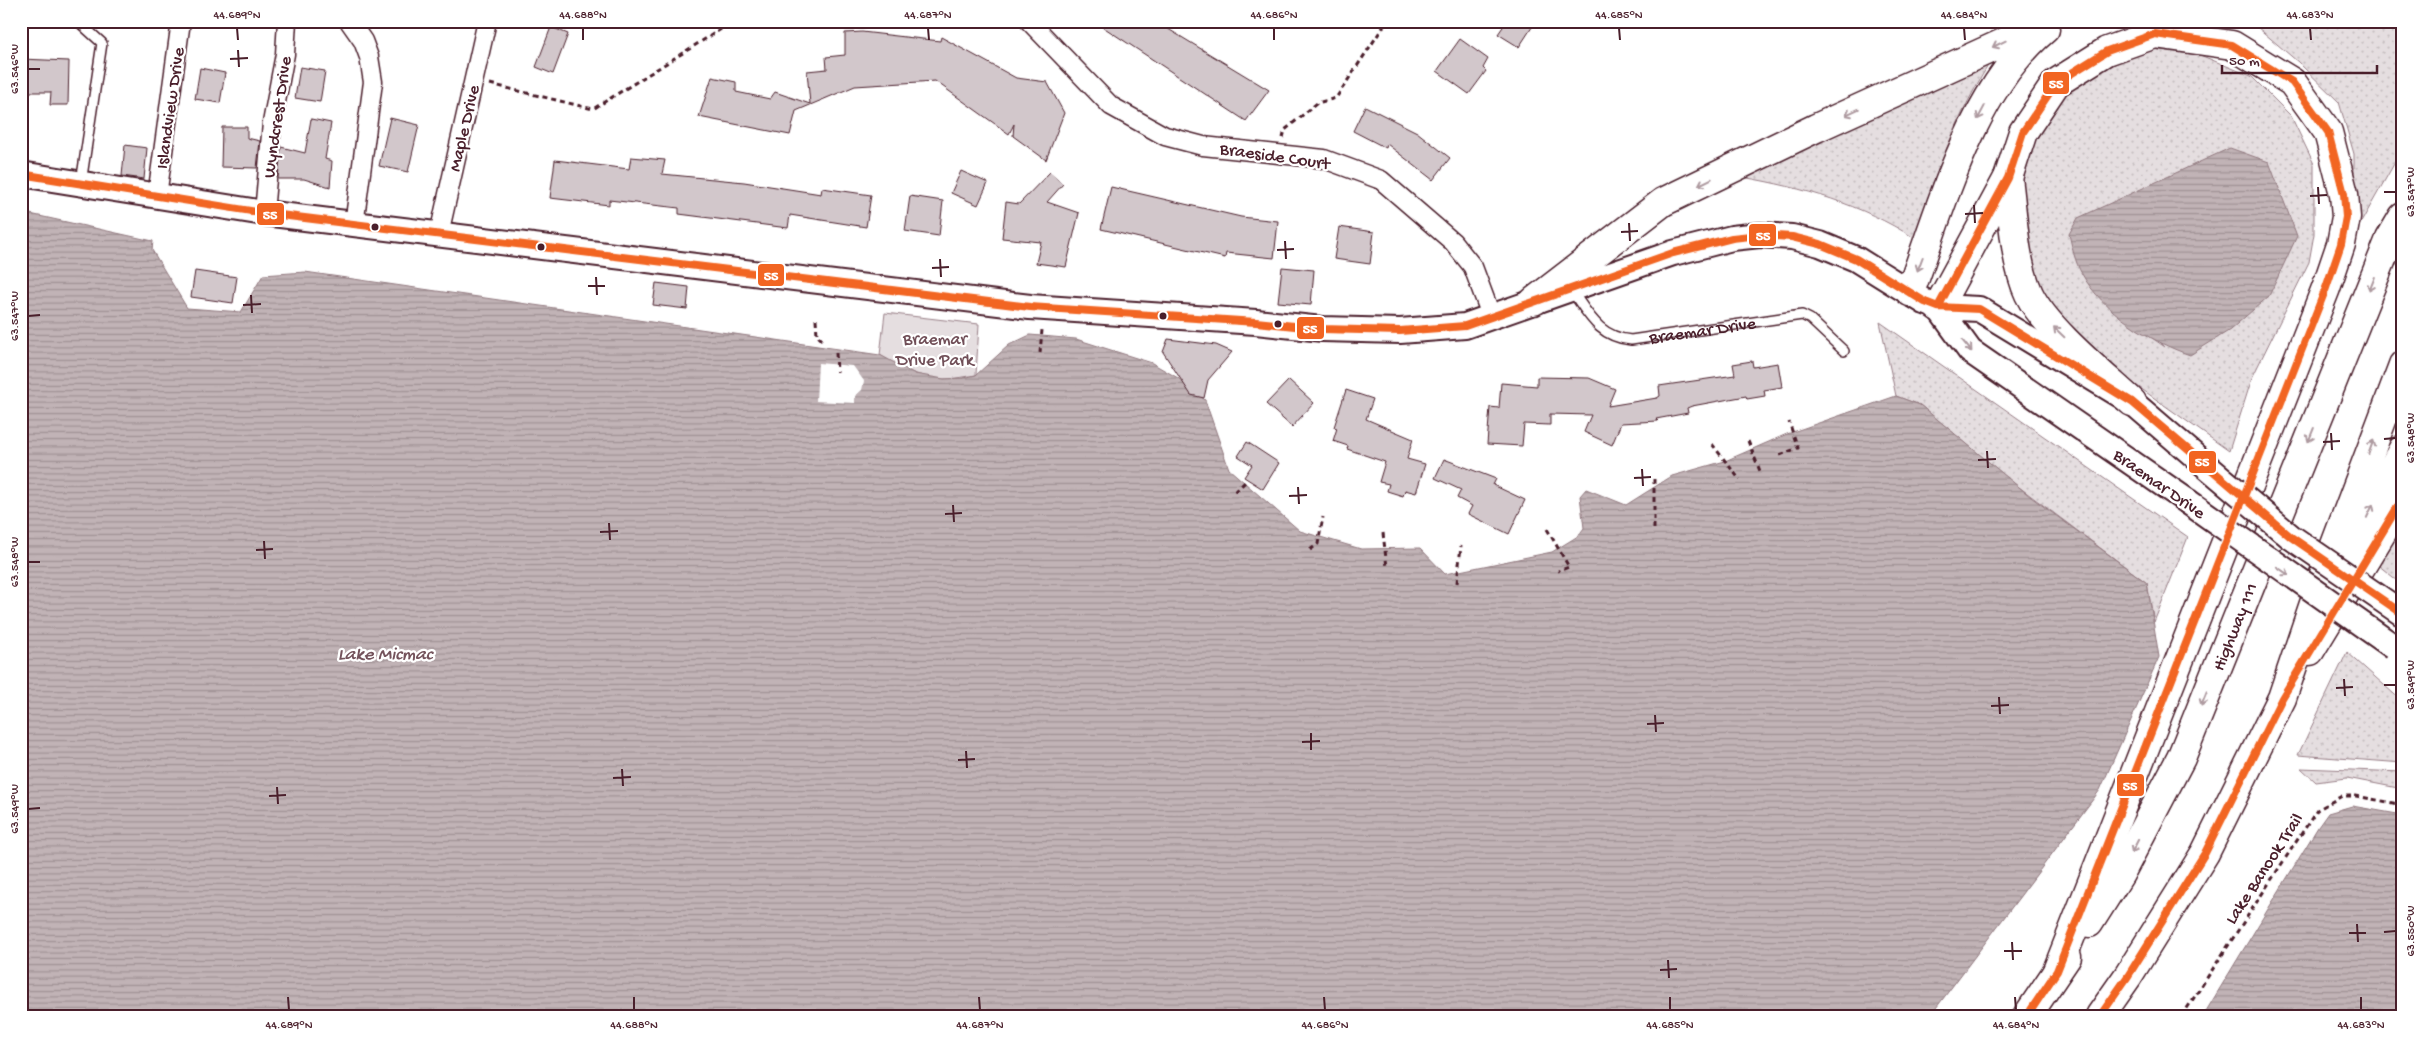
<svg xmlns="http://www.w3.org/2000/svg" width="2424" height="1037" viewBox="0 0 2424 1037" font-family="'Gochi Hand',sans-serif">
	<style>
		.grass { fill: url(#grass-dots); stroke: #987e86; fill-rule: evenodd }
		.green { fill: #e5dee0; stroke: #987e86 }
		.water { fill: url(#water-rules); stroke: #91787e }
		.pier { fill: #fff }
		.building { fill: #d2c7cb; stroke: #4a1f2b }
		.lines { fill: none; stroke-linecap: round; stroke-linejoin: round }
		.lane-casing { stroke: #4a1f2b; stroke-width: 12 }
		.street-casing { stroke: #4a1f2b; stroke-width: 21 }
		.secondary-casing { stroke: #4a1f2b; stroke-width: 28 }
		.primary-casing { stroke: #4a1f2b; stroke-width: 31 }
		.highway-casing { stroke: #4a1f2b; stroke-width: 31 }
		.path { stroke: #4a1f2b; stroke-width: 3; stroke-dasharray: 5 4; stroke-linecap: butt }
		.lane { stroke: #fff; stroke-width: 9 }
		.street { stroke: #fff; stroke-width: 18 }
		.secondary { stroke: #fff; stroke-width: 24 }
		.primary { stroke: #fff; stroke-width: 28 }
		.highway { stroke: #fff; stroke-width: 28 }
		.secondary-bridge-casing { stroke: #4a1f2b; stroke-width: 28; stroke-linecap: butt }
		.secondary-bridge { stroke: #fff; stroke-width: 24 }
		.bus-1-casing { stroke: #fff; stroke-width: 11 }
		.bus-1 { stroke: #f26522; stroke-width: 8 }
		.oneway { stroke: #ae9aa0 }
		.ticks { fill: none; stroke: #4a1f2b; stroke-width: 2 }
		.bus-dot { fill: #4a1f2b; stroke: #fff; stroke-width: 2 }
		.labels { text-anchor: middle; stroke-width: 4.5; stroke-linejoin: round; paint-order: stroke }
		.street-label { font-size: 18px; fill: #4a1f2b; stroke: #fff }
		.park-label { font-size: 18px; fill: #714f58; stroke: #fff }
		.water-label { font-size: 19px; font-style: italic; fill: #74535c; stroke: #fff }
		.line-badge { stroke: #fff; stroke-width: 2 }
		.badge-label { font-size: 14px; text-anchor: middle; font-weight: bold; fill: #fff }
		.neatline { fill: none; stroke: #4a1f2b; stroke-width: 2 }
		.ticks-label { font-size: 12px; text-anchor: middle; fill: #4a1f2b }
	</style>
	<defs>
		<pattern id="grass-dots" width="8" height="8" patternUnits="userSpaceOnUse" patternTransform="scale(1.25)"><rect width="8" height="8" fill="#e5dee0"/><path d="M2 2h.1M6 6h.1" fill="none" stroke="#c6bec0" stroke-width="1.8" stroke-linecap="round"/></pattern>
		<pattern id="water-rules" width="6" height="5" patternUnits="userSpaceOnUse" patternTransform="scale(1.25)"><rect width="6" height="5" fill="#c1b3b6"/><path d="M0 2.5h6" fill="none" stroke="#9f9194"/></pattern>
	</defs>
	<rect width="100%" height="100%" fill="#fff"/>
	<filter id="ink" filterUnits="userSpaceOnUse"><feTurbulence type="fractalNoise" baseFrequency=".02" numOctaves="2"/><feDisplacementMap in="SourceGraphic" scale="10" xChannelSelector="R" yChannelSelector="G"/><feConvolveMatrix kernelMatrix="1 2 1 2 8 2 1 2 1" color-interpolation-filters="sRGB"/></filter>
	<g filter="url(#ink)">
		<path class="grass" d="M2250,21H2403V148L2354,235V154L2339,102L2298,62Z
			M2003,43C1961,102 1937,170 1914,238C1861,204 1804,188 1742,177Z
			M2151,49L2200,55L2251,76L2291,116L2314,164V234L2309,262L2252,378L2229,451L2133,383L2037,305L2009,245L2026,139L2071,82ZM2074,254L2165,347C2125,319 2092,303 2074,254Z
			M1880,322L2188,537L2154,622L2147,583L2011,481L1920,405L1896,396Z
			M2403,512V585L2373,561Z
			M2347,652L2403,702V763L2298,755Z
			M2301,768L2403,772V789L2347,778L2316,782Z"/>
		<path class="green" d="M885,313L979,324L976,375C965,376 956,379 945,379C921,379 899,368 880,355Z"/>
		<path class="water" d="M2230,148L2269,162L2297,236L2269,296L2230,330L2190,355C2151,342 2102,311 2082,274C2075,262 2072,247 2069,234L2078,218Z
			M21,212L153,241L152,250L187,308L241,312L263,275L305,272L880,355L915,374L944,379L963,378L976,375L1009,345L1030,335L1076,339L1152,363L1178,378L1205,400L1229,469L1300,531L1361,549L1420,548L1445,574L1552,552L1578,536L1584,528L1580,496L1586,489L1626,505L1672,476L1725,461L1787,434L1896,396L1920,405L2031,497L2147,583L2159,657L2100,790L1930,1016H21Z
			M2352,806L2403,815V1016H2203L2318,827L2328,813Z"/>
		<path class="pier" d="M818,363L853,366L864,381L862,390L855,396V403L816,401Z"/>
		<path class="building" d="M1094,21H1155L1269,90L1246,121Z
			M1507,21H1536L1519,47L1498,34Z
			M551,27L568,34L553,74L536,67Z
			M862,32L940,41L941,37L1016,78L1047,82L1064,113L1046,160L1013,136L1014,124L1009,134L935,81L855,86L796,111L790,135L699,117L712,77L736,82V92L770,99L775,92L810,104L807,71L827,69L826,57L845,55V33Z
			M1460,39L1488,59L1483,68L1486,71L1469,94L1437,71Z
			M21,59L69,61L68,105H50L51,92H21Z
			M300,67L325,71L320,102L295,98Z
			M200,68L225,73L220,103L195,99Z
			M1365,106L1417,132L1450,158L1433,180L1387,144L1386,148L1353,131Z
			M390,118L419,125L408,172L379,166Z
			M311,119L331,123L325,159L332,161L330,187L304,179H278L281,147L305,153Z
			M222,127H247V138L260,141L257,168L221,167Z
			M125,145L147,148L144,179L122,176Z
			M631,157L665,160L662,174L744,182L821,194L822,188L871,195L866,227L790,215L788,228L679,214V208L609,200V205L550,198L555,160L629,169Z
			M961,171L988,183L978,205L951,193Z
			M1050,172L1063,184L1047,202L1079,213L1066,267L1036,263L1041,242L1002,238L1006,202L1019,204Z
			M1111,187L1241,217L1278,221L1274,258L1226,253L1225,258L1101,229Z
			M910,196L943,201L939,236L905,231Z
			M1339,227L1374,232L1370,264L1334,259Z
			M1282,267L1314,270L1311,305L1278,302Z
			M195,271L237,277L233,303L191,297Z
			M656,283L689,287L687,309L653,305Z
			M1168,339L1216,345L1232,352L1208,380L1204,398L1191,395L1163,352Z
			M1752,361L1753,367L1778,363L1782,387L1764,390L1765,396L1747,399L1746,396L1692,406L1687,408L1688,413L1656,419L1658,421L1621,423L1612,445L1584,432L1591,415L1550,414V425L1524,424L1522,446L1487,444L1490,407L1499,408L1501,383L1537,386V377L1589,378L1615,389L1608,406L1657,398L1660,396L1659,386L1735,375L1733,364Z
			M1289,380L1314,403L1292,427L1266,404Z
			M1346,390L1373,399L1366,419L1413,439L1407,459L1425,464L1416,493L1405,490L1403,496L1387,491L1389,484L1379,482L1385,462L1347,449L1348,446L1333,441L1337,428L1334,427Z
			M1247,442L1279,463L1263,489L1244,477L1252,465L1238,456Z
			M1444,459L1496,479L1493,485L1525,500L1509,534L1468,514L1472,506L1457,498L1461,490L1435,478Z"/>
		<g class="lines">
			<g class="lane-casing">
				<g id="lane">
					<path d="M80,23L102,43L81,183"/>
					<path id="s1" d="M1572,291C1589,315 1599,337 1631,340L1802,315L1810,319L1844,351"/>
				</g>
			</g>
			<g class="street-casing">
				<path id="street" d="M349,21L363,41L369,57L373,82L354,225
					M1029,21L1111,106L1165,136L1203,146L1324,159L1381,180L1453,242L1473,267L1492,318
					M157,196L181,21
					M264,213L272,123L285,54L287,21
					M439,234L487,21"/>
			</g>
			<g class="secondary-casing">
				<path id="secondary" d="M21,174L264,213L1030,307L1256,322L1322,329L1400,331L1465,326L1673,253L1732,238L1760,235L1792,237L1820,244L1856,259L1925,302L1938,307L1979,309L2132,402L2203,463
					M1938,307L1970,351L2187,501"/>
			</g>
			<g class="primary-casing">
				<path id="primary" d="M1910,292C1942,205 1972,90 2045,29
					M1534,301L1663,202L1816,128L2003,43L2042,21"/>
			</g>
			<g class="highway-casing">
				<g id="highway">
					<path d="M2008,178C2013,214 2014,262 2029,294C2046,329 2103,375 2132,402"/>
					<path d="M1938,307L2008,178L2023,132L2056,83L2107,51L2155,34L2232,45L2292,82L2328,132L2344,194L2346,217L2341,244L2326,288L2057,971"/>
					<path d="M2345,565L2376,499L2403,449"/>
					<path d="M2310,651L2403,498"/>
					<path id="s2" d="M2089,923L2120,874L2181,758L2390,239L2403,217"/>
					<path d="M2027,1016L2067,957"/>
					<path d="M2100,1016L2128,976L2205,853L2282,698L2324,574L2403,365"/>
				</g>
			</g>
			<path class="path" d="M490,84L593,109L734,21
				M1283,138L1285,130L1317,103L1336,98L1387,21
				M816,319L817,335L824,342
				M836,353L837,372
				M1040,353L1042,330
				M1748,441L1760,471
				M1712,444L1740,480
				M1780,455L1798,448L1789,422
				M1235,492L1245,482
				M1547,529L1569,567L1558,571
				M1654,529V478
				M1383,533L1387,567
				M1310,550L1318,544L1323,517
				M1457,583L1461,546
				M2182,1016L2317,810L2342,796H2356L2403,805"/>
			<use href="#lane" class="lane"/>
			<use href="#street" class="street"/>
			<use href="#secondary" class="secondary"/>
			<use href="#primary" class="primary"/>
			<use href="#highway" class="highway"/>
			<g class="secondary-bridge-casing">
				<path id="secondary-bridge" d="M2203,463L2291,537L2403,614
					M2187,501L2394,647"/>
			</g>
			<use href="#secondary-bridge" class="secondary-bridge"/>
			<g class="bus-1-casing">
				<path id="bus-1" d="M21,174L264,213L1030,307L1256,322L1322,329L1400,331L1465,326L1673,253L1732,238L1760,235L1792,237L1820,244L1856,259L1925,302L1938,307L1979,309L2132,402L2291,537L2403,614
					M1938,307L2008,178L2023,132L2056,83L2107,51L2155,34L2232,45L2292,82L2328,132L2344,194L2346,217L2341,244L2326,288L2057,971L2027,1016
					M2100,1016L2128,976L2205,853L2282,698L2403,498"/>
			</g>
			<use href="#bus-1" class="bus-1"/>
		</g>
		<defs><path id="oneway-shaft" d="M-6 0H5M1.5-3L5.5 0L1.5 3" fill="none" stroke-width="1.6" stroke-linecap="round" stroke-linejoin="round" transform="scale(1.25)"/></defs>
		<g class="oneway">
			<use href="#oneway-shaft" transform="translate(1999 44) rotate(154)"/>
			<use href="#oneway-shaft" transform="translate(1852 112) rotate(155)"/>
			<use href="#oneway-shaft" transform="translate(1981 113) rotate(118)"/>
			<use href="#oneway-shaft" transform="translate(1705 182) rotate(154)"/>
			<use href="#oneway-shaft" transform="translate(1920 264) rotate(111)"/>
			<use href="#oneway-shaft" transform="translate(2372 284) rotate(112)"/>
			<use href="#oneway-shaft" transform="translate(2059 332) rotate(-136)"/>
			<use href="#oneway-shaft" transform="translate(1967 346) rotate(50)"/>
			<use href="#oneway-shaft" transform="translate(2311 435) rotate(112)"/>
			<use href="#oneway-shaft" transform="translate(2371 447) rotate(-70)"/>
			<use href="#oneway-shaft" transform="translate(2370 511) rotate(-65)"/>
			<use href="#oneway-shaft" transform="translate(2283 571) rotate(35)"/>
			<use href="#oneway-shaft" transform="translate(2204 699) rotate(112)"/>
			<use href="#oneway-shaft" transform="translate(2135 846) rotate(117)"/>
		</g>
	</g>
	<path class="ticks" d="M237,28L238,40M583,28V40M928,28L929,40M1274,28V40M1619,28L1620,40M1964,28L1965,40M2310,28L2311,40M238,50L239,67M230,59L248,58M28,69H40M2318,187L2319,204M2384,192H2396M2310,196L2327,195M1974,205L1975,223M1965,214L1983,213M1629,223L1630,241M1621,232L1638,231M1285,241L1286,259M1277,250L1294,249M940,259L941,277M932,268L949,267M596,277L597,295M588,286H605M251,295L252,313M243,305L261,304M28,316L40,315M2331,433L2332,450M2384,439L2396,438M2323,442L2340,441M1987,451L1988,468M1978,460L1996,459M1642,469L1643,486M1634,478L1651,477M1298,487L1299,504M1289,496L1307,495M953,505L954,522M945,514L962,513M609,523L610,540M600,532L618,531M264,541L265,559M256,550L273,549M28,562H40M2344,679L2345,696M2384,685H2396M2336,688L2353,687M1999,697L2000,714M1991,706L2009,705M1655,715L1656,732M1647,724L1664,723M1311,733V750M1302,742L1320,741M966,751L967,768M958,760L975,759M622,769L623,786M613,778L631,777M277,787L278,804M269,796L286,795M28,809L40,808M2357,924L2358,942M2384,932L2396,931M2349,933H2366M2012,942L2013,960M2004,951H2022M1668,960L1669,978M1660,970L1677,969M288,997L289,1010M634,997V1010M979,997L980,1010M1324,997L1325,1010M1670,997V1010M2015,997L2016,1010M2361,997V1010"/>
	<g class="bus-dot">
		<circle cx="375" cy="227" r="4.5"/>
		<circle cx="541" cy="247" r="4.5"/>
		<circle cx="1163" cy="316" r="4.5"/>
		<circle cx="1278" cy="324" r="4.5"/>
	</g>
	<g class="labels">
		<g class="street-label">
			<text transform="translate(169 108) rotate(-82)" y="6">Islandview Drive</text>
			<text transform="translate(276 117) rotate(-82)" y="6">Wyndcrest Drive</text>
			<text transform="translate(463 128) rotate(-77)" y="6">Maple Drive</text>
			<text transform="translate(1275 155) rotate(8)" y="6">Braeside Court</text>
			<text dy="6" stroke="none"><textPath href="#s1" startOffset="152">Braemar Drive</textPath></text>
			<text transform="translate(2160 483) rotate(35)" y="6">Braemar Drive</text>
			<text dy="6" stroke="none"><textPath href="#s2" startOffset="331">Highway 111</textPath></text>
			<text transform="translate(2263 868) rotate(-57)" y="6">Lake Banook Trail</text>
		</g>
		<g class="park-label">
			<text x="935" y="344">Braemar<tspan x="935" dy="21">Drive Park</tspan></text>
		</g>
		<g class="water-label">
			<text x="385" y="659">Lake Micmac</text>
		</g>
	</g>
	<g class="line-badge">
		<rect x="2042" y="71" width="28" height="24" rx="5" fill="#f26522"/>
		<rect x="256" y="202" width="29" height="24" rx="5" fill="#f26522"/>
		<rect x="1748" y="223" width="29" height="24" rx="5" fill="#f26522"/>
		<rect x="757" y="263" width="28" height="24" rx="5" fill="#f26522"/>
		<rect x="1296" y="316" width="29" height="24" rx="5" fill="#f26522"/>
		<rect x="2188" y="450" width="29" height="24" rx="5" fill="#f26522"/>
		<rect x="2116" y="773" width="29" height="24" rx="5" fill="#f26522"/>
	</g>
	<g class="badge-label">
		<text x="2056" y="88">55</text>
		<text x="270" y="219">55</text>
		<text x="1763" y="240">55</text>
		<text x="771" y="280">55</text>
		<text x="1310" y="333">55</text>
		<text x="2202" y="466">55</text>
		<text x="2130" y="790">55</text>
	</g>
	<rect width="2424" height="1037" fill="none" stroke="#fff" stroke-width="55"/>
	<path d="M2222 65v8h155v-8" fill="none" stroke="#4a1f2b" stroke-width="2.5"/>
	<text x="2229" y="65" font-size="15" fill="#4a1f2b" stroke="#ffffff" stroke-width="4" paint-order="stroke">50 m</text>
	<rect x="28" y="28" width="2368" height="982" class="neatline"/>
	<g class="ticks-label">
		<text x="237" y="18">44.689°N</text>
		<text x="583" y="18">44.688°N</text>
		<text x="928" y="18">44.687°N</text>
		<text x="1274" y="18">44.686°N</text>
		<text x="1619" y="18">44.685°N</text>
		<text x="1964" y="18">44.684°N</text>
		<text x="2310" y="18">44.683°N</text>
		<text transform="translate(14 69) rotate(-90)" y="4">63.546°W</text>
		<text transform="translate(2410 192) rotate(-90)" y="4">63.547°W</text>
		<text transform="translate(14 316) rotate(-90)" y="4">63.547°W</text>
		<text transform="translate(2410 438) rotate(-90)" y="4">63.548°W</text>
		<text transform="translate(14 562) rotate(-90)" y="4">63.548°W</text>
		<text transform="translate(2410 685) rotate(-90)" y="4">63.549°W</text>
		<text transform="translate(14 809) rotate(-90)" y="4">63.549°W</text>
		<text transform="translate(2410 931) rotate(-90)" y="4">63.550°W</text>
		<text x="289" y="1028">44.689°N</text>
		<text x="634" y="1028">44.688°N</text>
		<text x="980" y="1028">44.687°N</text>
		<text x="1325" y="1028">44.686°N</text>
		<text x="1670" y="1028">44.685°N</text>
		<text x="2016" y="1028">44.684°N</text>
		<text x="2361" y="1028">44.683°N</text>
	</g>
</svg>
